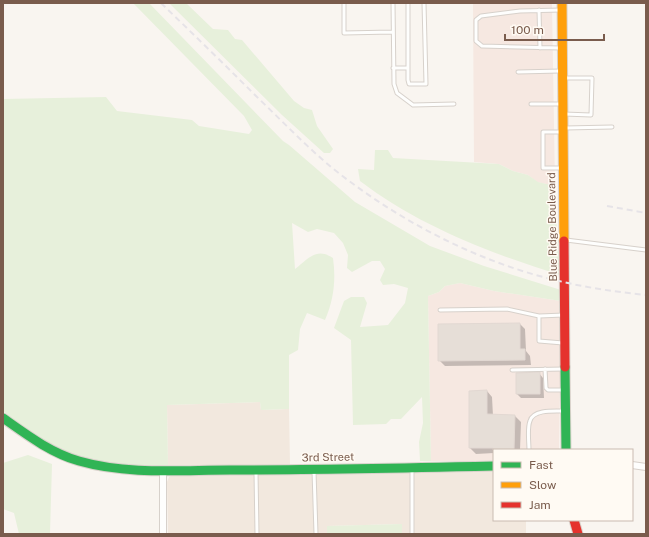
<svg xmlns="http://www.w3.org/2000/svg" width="649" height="537" viewBox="0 0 649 537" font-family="'Public Sans',sans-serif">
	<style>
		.residential { fill: #f2e8de }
		.commercial { fill: #f6e8e1 }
		.green { fill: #e7f0db }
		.shadow { fill: #0003 }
		.building { fill: #e6ded7; stroke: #e2d8d2 }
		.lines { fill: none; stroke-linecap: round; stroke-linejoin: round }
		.lane-casing { stroke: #d7d1cb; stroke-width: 5 }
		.street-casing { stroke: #d7d1cb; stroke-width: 8 }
		.fast-casing { stroke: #d9d2cb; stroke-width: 11 }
		.slow-casing { stroke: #d9d2cb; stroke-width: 11 }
		.jam-casing { stroke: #d9d2cb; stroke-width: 11 }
		.lane { stroke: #fefefd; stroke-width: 3 }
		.street { stroke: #fefefd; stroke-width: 6 }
		.fast { stroke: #30b455; stroke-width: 9 }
		.slow { stroke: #ff9f0a; stroke-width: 9 }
		.jam { stroke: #e5322d; stroke-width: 9 }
		.rail { stroke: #e6e3e7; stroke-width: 2; stroke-dasharray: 6 4; stroke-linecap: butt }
		.labels { text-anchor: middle; stroke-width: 3; stroke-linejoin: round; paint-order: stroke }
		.street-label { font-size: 11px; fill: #7a5c4d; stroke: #fffaf3 }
	</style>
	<rect width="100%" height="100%" fill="#f9f5f0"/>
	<path class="residential" d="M260,402L261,410L289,409L290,465H168L167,405Z
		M494,470V520H526V534H402V524L327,526V534H168L167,482L169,477L174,474Z"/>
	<path class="commercial" d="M473,4H552L555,186L537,182L528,175L513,171L499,164L474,162Z
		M460,283L494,291L561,301L559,450H494V461H431L428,296L439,292L445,286Z"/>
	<path class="green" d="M133,3H149L283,141L289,145L355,202L430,246L484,266L561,290V301L494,291L460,283L445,286L439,292L428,296L431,461H420L419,442L423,423L422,397L401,419H391L386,424L353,425L351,340L334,328L344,301L351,297H364L367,303L360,327L388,325L405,303L408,288L394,284L383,285L380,280L385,269L380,261H372L352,272L347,268L348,255L343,243L334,233L317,229L308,232L292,223L295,269C308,259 316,247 333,258C336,279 334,300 325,320L307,313L300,329L298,350L289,355V409L261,410L260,402L167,405L168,465C146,466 124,466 103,462C65,455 33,435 3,411V99L106,97L117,111L192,120L199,126L249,134L252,130L244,116Z
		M169,3H186L213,29L228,30L235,39L242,40L294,101L304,108L312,110L317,126L333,149L330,153H324L282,115Z
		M375,150H388L393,158L499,164L513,171L528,175L538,182L555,186L556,216L560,275C490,253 419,226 360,181L358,169L374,170Z
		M28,455L52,464L50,534H19L14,513L3,509V463Z
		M402,524V534H327V526Z"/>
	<path class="shadow" d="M520,324L525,329L526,351L530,356L531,365L445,366L439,360Z
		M539,373L543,378L544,398H521L517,394Z
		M487,391L492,397L493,416H515L521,422L520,450H494V453L476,454L470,448Z"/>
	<path class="building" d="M520,323V349H525V360L438,361V324Z
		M540,372V394H516V373Z
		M487,390V414L515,415L514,450H493V448H469V391Z"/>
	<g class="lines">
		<g class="lane-casing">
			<path id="lane" d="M344,3V33L392,32
				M393,3L394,84L397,93L413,105L454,104
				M408,3V80L409,84H426L424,3
				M539,10L540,48
				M560,48L482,46L476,41V20L481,16L520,11L561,10
				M393,68H408
				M518,72L560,71
				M531,104H561
				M564,114L591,115L592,78H565
				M565,128L612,127
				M562,168H543V132H562
				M566,240L646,250
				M440,310L507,309L539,316
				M563,343L539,341V316L564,315
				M545,369L546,388L548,390H564
				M512,370L564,369
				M529,450C529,442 527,428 530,421C533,409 555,411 565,411
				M314,471L316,534
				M256,472L257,534
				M412,534V470"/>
		</g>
		<g class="street-casing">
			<path id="street" d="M632,465L646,467
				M163,534V470"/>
		</g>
		<g class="fast-casing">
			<path id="fast" d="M565,367L566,450
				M3,418C27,435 51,453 79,461C128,475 180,470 230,470C318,470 406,468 494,466"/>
		</g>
		<g class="slow-casing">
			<path id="slow" d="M562,3L564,241"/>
		</g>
		<g class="jam-casing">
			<path id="jam" d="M564,241L565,367
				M574,520L578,534"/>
		</g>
		<use href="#lane" class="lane"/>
		<use href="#street" class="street"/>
		<use href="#fast" class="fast"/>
		<use href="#slow" class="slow"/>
		<use href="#jam" class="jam"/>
		<path class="rail" d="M161,3C193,34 225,65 256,96C281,120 305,145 331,167C397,220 477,262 559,281C588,288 617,292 646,295
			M607,206L646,213"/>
	</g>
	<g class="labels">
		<g class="street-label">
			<text transform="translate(552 227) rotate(-91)" y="4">Blue Ridge Boulevard</text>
			<text transform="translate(328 457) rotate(-1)" y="4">3rd Street</text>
		</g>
	</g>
	<rect width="649" height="537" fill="none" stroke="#7a5c4d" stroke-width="8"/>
	<rect x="493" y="449" width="140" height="72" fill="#fffaf3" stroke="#cabbb1"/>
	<rect x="501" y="462" width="20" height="6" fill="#30b455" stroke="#cabbb1"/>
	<text x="529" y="469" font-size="12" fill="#7a5c4d">Fast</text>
	<rect x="501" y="482" width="20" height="6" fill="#ff9f0a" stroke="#cabbb1"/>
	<text x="529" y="489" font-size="12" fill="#7a5c4d">Slow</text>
	<rect x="501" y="502" width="20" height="6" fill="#e5322d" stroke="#cabbb1"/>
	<text x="529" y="509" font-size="12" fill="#7a5c4d">Jam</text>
	<path d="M505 34v6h99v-6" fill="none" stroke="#7a5c4d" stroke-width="2"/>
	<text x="511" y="34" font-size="12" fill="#7a5c4d" stroke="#fffaf3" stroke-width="3" paint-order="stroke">100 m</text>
</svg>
